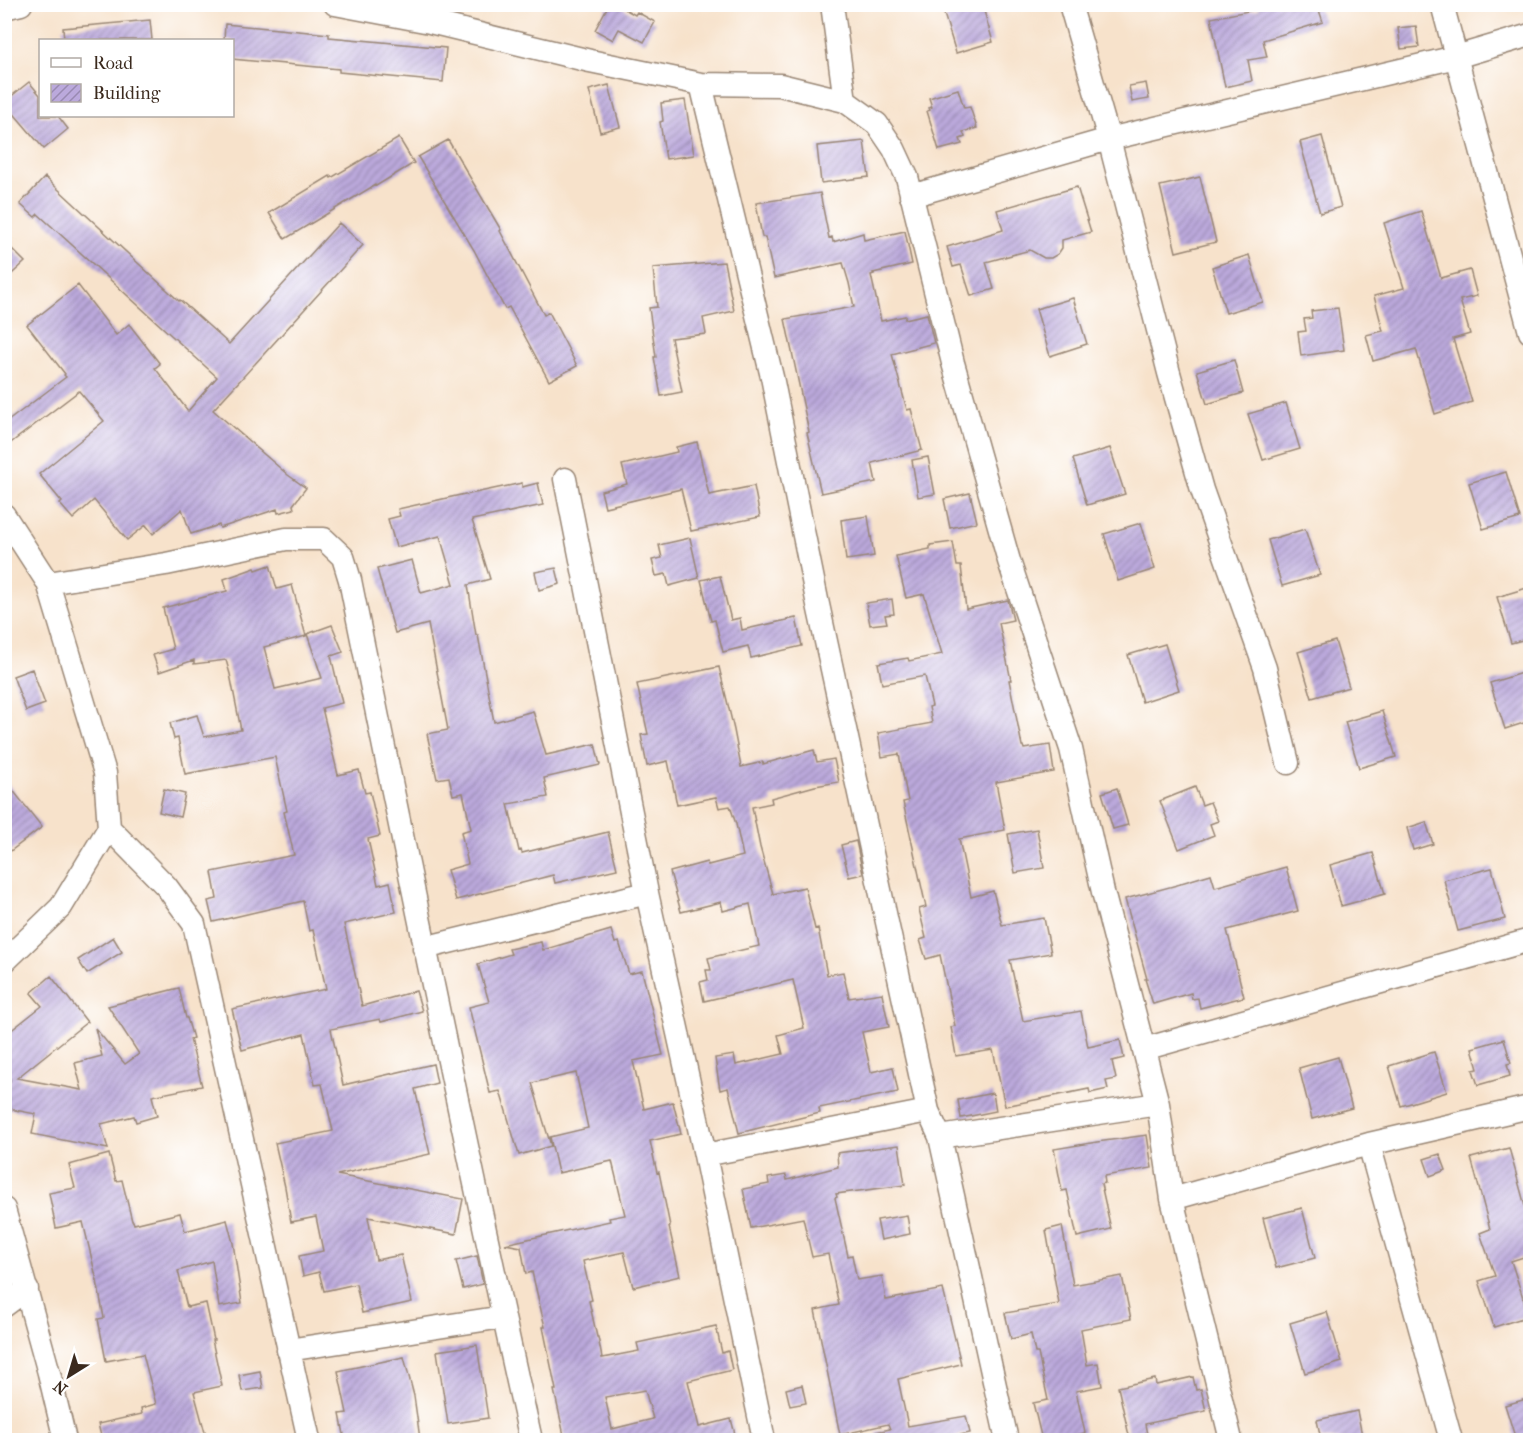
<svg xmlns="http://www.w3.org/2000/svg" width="1535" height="1445" viewBox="0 0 1535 1445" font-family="'IM FELL French Canon',serif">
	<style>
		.building { fill: url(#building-hatch); fill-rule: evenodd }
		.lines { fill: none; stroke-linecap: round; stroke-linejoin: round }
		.street-casing { stroke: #998674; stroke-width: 25 }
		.street { stroke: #fff; stroke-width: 22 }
	</style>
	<defs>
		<pattern id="building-hatch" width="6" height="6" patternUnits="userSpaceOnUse" patternTransform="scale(1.5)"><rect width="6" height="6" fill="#bba9dc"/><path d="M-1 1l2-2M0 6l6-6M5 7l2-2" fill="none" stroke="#998ab2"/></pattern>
	</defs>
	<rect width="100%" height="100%" fill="#fff"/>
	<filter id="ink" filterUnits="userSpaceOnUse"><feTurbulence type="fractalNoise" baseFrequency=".0167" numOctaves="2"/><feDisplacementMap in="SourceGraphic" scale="12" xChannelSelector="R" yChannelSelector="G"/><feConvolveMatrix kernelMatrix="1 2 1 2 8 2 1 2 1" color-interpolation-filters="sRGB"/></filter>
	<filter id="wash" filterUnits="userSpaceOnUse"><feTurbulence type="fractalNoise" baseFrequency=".008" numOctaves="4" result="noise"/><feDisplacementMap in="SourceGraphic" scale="24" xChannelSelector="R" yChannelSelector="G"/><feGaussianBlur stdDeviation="1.35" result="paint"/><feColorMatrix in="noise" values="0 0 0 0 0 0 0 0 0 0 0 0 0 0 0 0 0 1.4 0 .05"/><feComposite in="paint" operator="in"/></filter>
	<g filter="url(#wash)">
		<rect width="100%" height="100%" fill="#f7e2cb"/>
		<g id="blocks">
			<path class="building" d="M609,4H616L635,15L637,12L655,22L644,42L619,29L613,40L595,30Z
				M941,4H982L993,42L956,53Z
				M1258,4H1317L1323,22L1263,40L1267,57L1248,60L1252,81L1225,87L1211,18L1259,9Z
				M150,20L152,40H64L63,28Z
				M225,24L329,34V37L446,48L443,82L339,72V69L232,59V40H224Z
				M1416,26L1419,47L1401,49L1398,28Z
				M29,82L40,95V116H58L68,129L44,149L4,102Z
				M1146,83L1149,99L1132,102L1129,86Z
				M609,85L620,127L600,132L589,90Z
				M958,89L964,108L970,107L977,128L963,132L965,137L960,139L962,144L939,150L927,111L930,110L929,108L932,107L929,98Z
				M685,100L694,155L666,159L660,122L663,121L661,103Z
				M1322,136L1341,207L1320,213L1300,142Z
				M399,138L414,163L376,186L375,185L285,239L269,213L330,176L331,178Z
				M448,140L501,230L500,231L544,315L549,312L577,366L549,381L509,307L505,309L474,250L418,157Z
				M864,141L869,177L821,183L817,146Z
				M45,177L179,301L180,300L229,344L339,223L363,245L213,410L288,475L306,488L293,505L294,509L278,513L277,509L220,528L219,525L191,534L182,509L153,534L146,525L127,540L94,500L73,519L60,504L62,502L39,474L104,421L79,391L4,448V424L66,377L64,375L65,374L27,325L78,285L116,335L129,324L160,364L155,368L188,411L217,377L38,214L35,217L20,204Z
				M1200,177L1216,242L1176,252L1160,186Z
				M1077,187L1091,232L1062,240V248L1058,254L1051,258H1044L1030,250L986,262L994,289L971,296L961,265L953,267L947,247L1003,230L997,210Z
				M820,193L829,238L832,237L833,242L863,233L864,240L905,231L912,264L873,273L874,274L871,275L881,321L905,316V319L927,314L934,343L892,354L907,410L911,409L922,450L872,463L876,482L821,493L807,433L809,432L785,319L854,307L849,283L843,263L774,278L765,237H762L756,203Z
				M1421,211L1441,278L1470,270L1477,296L1460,300L1470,334L1453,339L1472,402L1435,414L1416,349L1373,361L1366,335L1383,331L1374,296L1404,288L1384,223Z
				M4,241L25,262L4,281Z
				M1249,255L1263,302L1226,313L1212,267Z
				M724,262L734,311L703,318L706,334L671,338L682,392L661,396L654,357H656L649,308L657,307L653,268Z
				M1073,298L1087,344L1050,356L1036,309Z
				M1338,308L1344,350L1301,356L1298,332L1306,331L1304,319L1312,318L1311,311Z
				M1234,360L1243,393L1207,404L1197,371Z
				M1286,403L1300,449L1263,460L1248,414Z
				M697,442L709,495L754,486L760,517L691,531L681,489L605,507L601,491L627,484L622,465L677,452L676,447Z
				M1110,448L1125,494L1087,505L1073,459Z
				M928,457L935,494L918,497L912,460Z
				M1506,472L1520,518L1483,529L1469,483Z
				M522,483V487L538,483L543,505L472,520L490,579L468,585L476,635H478L494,722L533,711L546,755L595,744L600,765L544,778L548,797L508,804L519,851L521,850L522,853L608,832L617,869L555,883L553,875L456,900L447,870L468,864L461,832L471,829L463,793L453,795L449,777L437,779L427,734L448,730L428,624L395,633L377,569L412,560L421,593L454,584L440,536L396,547L388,519L400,516L398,509L465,494V495Z
				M970,493L977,522L950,528L944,499Z
				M868,516L874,556L846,560L841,520Z
				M1141,523L1155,569L1118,581L1104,534Z
				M1305,529L1320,575L1282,586L1268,540Z
				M690,538L699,578L669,586L666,574L656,576L652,560L662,558L659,545Z
				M953,542L957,566H961L966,609L1008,600L1013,620L999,623L1011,680H1009L1022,746H1023L1024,749L1050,745L1054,772L996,782L1005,830L959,839L971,897L993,891L1002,925L1044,918L1051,953L1010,960L1023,1021L1081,1011L1088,1047L1120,1040L1124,1058L1112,1061L1116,1079L1106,1081L1108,1089L1090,1093L1089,1089L1005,1106L993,1050L956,1056L951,1027L955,1026L940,955L926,959L920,940L926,938L919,909L926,907L903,802L908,801L899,754L882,757L878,733L932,723L929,707L932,706L925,676L882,684L878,663L908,658L909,661L942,654L924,594L906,598L896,556L930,549V545Z
				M270,565L277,589L292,585L306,636L264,647L275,689L322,678L307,634L332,625L343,652L331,656L342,703L322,708L338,775L359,770L365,793L370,792L380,836L368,839L378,885L390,882L396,912L344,924L362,1006L416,991L422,1011L381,1022L380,1019L331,1029L343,1085L433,1064L437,1083L415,1089L430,1154L337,1175L463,1199L456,1234L368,1217L376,1260L401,1255L412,1302L362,1313L356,1284L324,1291L319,1272L303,1276L299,1256L323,1251L316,1217L291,1222L285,1187L275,1143L333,1131L322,1084L315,1085L304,1034L242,1050L232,1009L326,989L313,930L309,931L303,901L213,922L208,901L217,899L212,872L294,855L284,812L287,811L275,757L185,774L178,738L174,739L170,723L197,715L204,737L241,730L230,674L226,660L194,664V660L159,672L153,655L173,649L163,608L227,591L224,579L255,568L256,570Z
				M556,568L560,584L539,590L535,572Z
				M720,576L731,620L740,618L742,630L796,618L802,646L751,658L748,646L723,652L715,620L711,621L701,580Z
				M1530,587V638L1511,643L1497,597Z
				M892,599L894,614L885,615L887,623L870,625L866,603Z
				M1335,641L1349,687L1312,698L1298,652Z
				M1165,644L1179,690L1142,702L1128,655Z
				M719,667L734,730L741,767L763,762V764L814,750L817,762L834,759L839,782L815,786L771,798L772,803L752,807L760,847L773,894L805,887L815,929L818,928L827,975L843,972L849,998L882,993L889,1027L862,1032L871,1072L893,1067L898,1092L819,1108L820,1113L739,1133L728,1088L720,1090L715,1058L734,1055L736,1065L783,1054L778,1035L804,1028L793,980L704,1001L700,982L708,980L706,970H711L708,958L759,946L750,904L723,911L721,902L681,912L670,872L707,862L708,865L743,856L736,824L730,806L719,808L716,797L677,805L668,761L647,766L641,735L648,734L637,684Z
				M32,669L45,704L26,711L13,676Z
				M1528,671L1530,681V721L1505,729L1490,683Z
				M1382,711L1396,757L1359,768L1345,722Z
				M4,779L42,827L4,856Z
				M1195,787L1202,805L1210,802L1218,821L1210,824L1214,835L1179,849L1160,801Z
				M1117,788L1128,825L1113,829L1102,793Z
				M164,789L185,794L180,817L159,812Z
				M1426,822L1433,844L1413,850L1407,828Z
				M1037,829L1044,868L1015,873L1008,834Z
				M856,841L863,874L849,877L841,845Z
				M1373,853L1385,894L1341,906L1330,865Z
				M1286,867L1298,911L1227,930L1244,997L1200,1008L1198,998L1192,999L1191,993L1153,1004L1145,979H1147L1125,899L1181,884V883L1211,874L1215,887Z
				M1492,868L1505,919L1458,931L1444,880Z
				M611,930L615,943L619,942L629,974L642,971L663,1055L633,1061L644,1109L673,1102L681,1134L650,1141L657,1173L659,1172L670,1226L669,1227L680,1276L633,1287L624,1252L583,1261L592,1300L589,1301L597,1337H598L602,1358L639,1351L637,1343L716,1326L722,1353L728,1351L732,1370L688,1381L699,1427L731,1419L736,1438L723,1440H565L554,1390H556L543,1327H545L532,1272L526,1274L521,1247L505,1244L610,1221L609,1218L625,1215L612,1161L558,1173L550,1137L588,1128L576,1073L532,1083L551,1146L519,1155L500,1091L490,1093L469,1007L489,1002L478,964L511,954L509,949L541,942L543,950ZM645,1390L653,1419L612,1429L605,1397Z
				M113,937L122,952L87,974L78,960Z
				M51,976L87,1022L17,1078L82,1090L75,1063L102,1056L95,1028L125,1064L139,1054L108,1006L179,988L186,1018H187L193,1038L190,1039L202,1086L152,1096L157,1116L136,1122L134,1116L101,1124L108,1149L32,1134L36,1114L4,1108L10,1080L4,1061V1036L42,1006L31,993Z
				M1504,1039L1511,1063L1507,1064L1510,1076L1478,1085L1473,1070L1478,1069L1472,1048Z
				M1434,1052L1447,1092L1401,1106L1389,1066Z
				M1338,1057L1352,1108L1312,1119L1299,1068Z
				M993,1093L996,1111L961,1118L958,1100Z
				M1147,1135L1152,1168L1104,1176L1105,1183L1101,1184L1111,1229L1077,1237L1067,1190L1062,1191L1054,1149L1097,1142Z
				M899,1145L905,1185L836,1194L837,1197L835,1198L848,1256L852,1255L857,1280L882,1276L886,1300L943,1289L961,1364L898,1379L908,1426L966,1416L970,1433L955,1436L956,1440H877L876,1432L890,1429L888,1424L840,1435L815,1310L839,1305L828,1254L812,1257L803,1218L751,1228L743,1189L769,1184L768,1178L786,1175L787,1180L838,1167L837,1153Z
				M1509,1148L1528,1217L1530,1216V1255L1511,1261L1529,1316L1494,1327L1479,1281L1495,1276L1480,1233L1490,1229L1471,1158Z
				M109,1154L116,1181L122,1180L132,1221H133L134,1224L180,1213L185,1231L227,1220L233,1243L242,1303L219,1307L212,1261L178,1271L187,1307L206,1303L214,1340H212L222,1386L194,1392L207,1440H102L98,1424L142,1414L141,1408L156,1404L143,1354L106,1361L98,1319L104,1318L97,1281L83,1222L56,1228L49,1193L75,1188L69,1165Z
				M1440,1154L1446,1170L1430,1176L1424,1159Z
				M1302,1208L1315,1258L1276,1268L1263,1218Z
				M907,1215L910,1234L881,1240L877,1220Z
				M1062,1226L1073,1285L1122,1276L1131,1319L1081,1329L1087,1365L1098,1363L1102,1386L1076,1391L1085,1433L1050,1440H1042L1033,1403L1048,1400L1038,1353H1035L1031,1334L1011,1339L1005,1313L1059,1304L1046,1230Z
				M477,1256L483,1284L463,1289L456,1261Z
				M1327,1312L1342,1362L1305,1373L1290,1323Z
				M477,1345L488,1418L448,1424L437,1351Z
				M404,1357L414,1396L420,1439L410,1440H345L340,1414L347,1413L338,1371Z
				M260,1371L263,1388L242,1391L239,1375Z
				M1193,1377L1196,1390L1201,1389L1206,1411L1145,1424L1148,1440H1130L1118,1387L1155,1379L1156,1385Z
				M802,1385L806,1403L790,1406L786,1389Z
				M1530,1398V1440H1516L1505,1405Z
				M1357,1411L1363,1440H1321L1317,1420Z"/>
		</g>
	</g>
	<g filter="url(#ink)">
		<use href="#blocks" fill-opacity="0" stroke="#998674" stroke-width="1.5"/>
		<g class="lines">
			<g class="street-casing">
				<path id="street" d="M335,4L430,22L590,61L701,84L780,85L845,101L877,124L894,149L907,177L953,363L1009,561L1071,749L1103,892L1158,1104L1172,1199L1231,1440
					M832,4L845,101
					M1070,4L1109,139L1169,373L1202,490L1265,668L1288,763
					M1442,4L1530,332
					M4,8L21,4
					M701,84L772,377L817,600L928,1111L940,1137L1007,1440
					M911,196L1109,139L1456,57L1530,35
					M565,479L647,893L705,1155L764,1440
					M4,515L48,583L105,773L109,828L61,907L4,962
					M48,583L166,564L286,539H324L343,557L350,580C408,867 467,1155 531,1440
					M109,828L166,886L194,924L309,1440
					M424,948L647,893
					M1144,1049L1530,940
					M940,1137L1158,1104
					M1369,1144L1451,1440
					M705,1155L928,1111
					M1172,1199L1369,1144L1530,1107
					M4,1209L49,1373L65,1440
					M4,1306L27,1289
					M288,1350L503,1317"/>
			</g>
			<use href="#street" class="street"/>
		</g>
	</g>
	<rect width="1535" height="1445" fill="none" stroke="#fff" stroke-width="24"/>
	<rect x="39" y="39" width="195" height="78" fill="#ffffff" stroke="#b1aaa5" stroke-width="1.5"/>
	<rect x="51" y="58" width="30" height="9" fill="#ffffff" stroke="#b1aaa5" stroke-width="1.5"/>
	<text x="93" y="69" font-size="18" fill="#3b2a1e">Road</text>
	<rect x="51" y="84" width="30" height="18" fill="url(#building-hatch)" stroke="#b1aaa5" stroke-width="1.5"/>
	<text x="93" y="99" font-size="18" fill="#3b2a1e">Building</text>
	<g transform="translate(69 1376) rotate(217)" stroke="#ffffff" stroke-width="4.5" paint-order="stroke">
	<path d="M0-4.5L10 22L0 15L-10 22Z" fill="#3b2a1e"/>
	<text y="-9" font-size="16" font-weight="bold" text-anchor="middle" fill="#3b2a1e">N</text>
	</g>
</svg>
